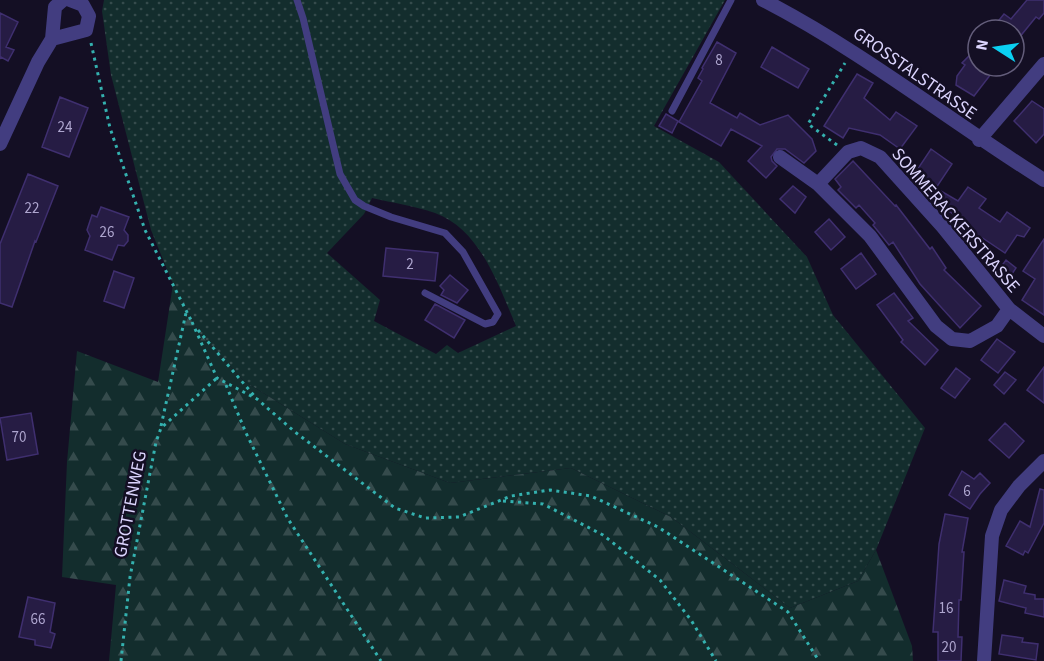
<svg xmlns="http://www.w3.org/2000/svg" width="1044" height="661" viewBox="0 0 1044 661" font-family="'Source Sans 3',sans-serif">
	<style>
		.grass { fill: url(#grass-dots); fill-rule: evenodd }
		.forest { fill: url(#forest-firs) }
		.building { fill: #261c44; stroke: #3f2f6f; stroke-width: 1.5 }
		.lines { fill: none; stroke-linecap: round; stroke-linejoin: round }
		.path { stroke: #34b1af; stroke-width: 3; stroke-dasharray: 3 4.5; stroke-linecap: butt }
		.lane { stroke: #423d80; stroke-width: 7 }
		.street { stroke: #423d80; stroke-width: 14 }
		.labels { text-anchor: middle; stroke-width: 5; stroke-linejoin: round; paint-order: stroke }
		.number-label { font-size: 15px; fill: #aea6cf }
		.street-label { font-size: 18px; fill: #dbd4fd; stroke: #140f24 }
	</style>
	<defs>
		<pattern id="grass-dots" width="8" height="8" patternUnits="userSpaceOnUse" patternTransform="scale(1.5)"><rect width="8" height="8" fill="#132d2d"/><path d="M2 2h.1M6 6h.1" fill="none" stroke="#354b4c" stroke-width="1.8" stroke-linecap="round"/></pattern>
		<pattern id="forest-firs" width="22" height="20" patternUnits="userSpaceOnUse" patternTransform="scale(1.5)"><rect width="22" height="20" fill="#132d2d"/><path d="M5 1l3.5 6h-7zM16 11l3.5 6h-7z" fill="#354b4c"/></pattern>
	</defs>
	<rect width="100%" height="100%" fill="#140f24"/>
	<path class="grass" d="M104,0H725L654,126L719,162L807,257L833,315L925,428L876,550L858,581L790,608L671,517L571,468L450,483L345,444L244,381L201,335L173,284L151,230L111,75L102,11ZM372,198C393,203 415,206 435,213C480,229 499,286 516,326L458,353L447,345L436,354L374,321L380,300L327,253L364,214Z"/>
	<path class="forest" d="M173,284L201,335L244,381L345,444L450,483L571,468L671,517L790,608L858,581L876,550L912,646L913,661H109L116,585L62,577L67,462L77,351L158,382Z"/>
	<path class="building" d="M1027,0H1044V13L1039,19L1036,17L1014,44V30H991L1004,14L1011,19Z
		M0,13L18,22L6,47L14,50L8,61L1,57L0,59Z
		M717,42L736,53L710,103L737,118L740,113L760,125L788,115L812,139L816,151L804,163L785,149H777L771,157L772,161L777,166L766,178L748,161L762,146L731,129L721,146L679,122L702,81L698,78L703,69L702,68Z
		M772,47L809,69L798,88L761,67Z
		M978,47V66L991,74L974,96L956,85L957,76L965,65L962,63Z
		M857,74L873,83L864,98L890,120L896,112L917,126L900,149L880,135L849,128L843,138L824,126Z
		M60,97L88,108L69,157L42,147Z
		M1032,101L1044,109V134L1036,143L1014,121Z
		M666,114L678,121L672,133L659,126Z
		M931,149L952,164L936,188L915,173Z
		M853,161L895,206L896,205L930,249L932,247L946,268L944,270L981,306L960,328L920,284L893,242L889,245L873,225L875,223L859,205L856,208L838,190L841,187L835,179Z
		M28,174L58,186L36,242L35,241L12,307L0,303V244Z
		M793,186L806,197L795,213L780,199Z
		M968,187L986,199L979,208L1000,222L1007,212L1030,228L1024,237L1017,235L1005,253L981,237L977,243L965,235L971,227L935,201L941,191L958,201Z
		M101,207L129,217L124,230L128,235V241L124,246L118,245L112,260L85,250L90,236L87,230L92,215L97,217Z
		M829,219L845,237L831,250L815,232Z
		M1044,239V315L1022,300L1035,279L1023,271Z
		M386,248L438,253L435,281L383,276Z
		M861,253L876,274L856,289L841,269Z
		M1006,260L1016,268L1006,283L995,275Z
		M114,271L134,278L124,308L104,301Z
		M450,275L468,290L457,303L441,295L444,290L440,286Z
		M894,293L913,318L908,321L938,350L925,365L901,342L903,340L877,305Z
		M435,304L465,320L454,338L425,320Z
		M997,339L1015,352L998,373L981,360Z
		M1044,367V403L1027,390Z
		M956,368L970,379L955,398L941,388Z
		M1005,372L1016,380L1004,394L994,385Z
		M31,413L38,454L7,460L0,418Z
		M1005,423L1024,441L1009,458L989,440Z
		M962,471L974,479L980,473L990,483L980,494L970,509L949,495Z
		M1040,489L1044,490V523L1028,553L1025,551L1023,555L1006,546L1020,521L1030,527Z
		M945,514L968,518L962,552H964L961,600H959L958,637H962L961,661H938V632H933L939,544Z
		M1004,580L1026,586L1024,593L1035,595V599H1044V617L1025,613L1026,608L999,601Z
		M28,597L55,603L50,632L55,634L51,648L35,645V640L19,637Z
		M1002,635L1023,638L1022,642L1038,644L1036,660L999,654Z"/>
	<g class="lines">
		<path class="path" d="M91,43L110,128L145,230L192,322
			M837,145L808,124L845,63
			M192,322L217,378L257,399L295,432L395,508L425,518L459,517L511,496L550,490L591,496L658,527L788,612L819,661
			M198,330L256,398
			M226,385L246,433L288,519L381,661
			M161,426L186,313
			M503,501L543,504L603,535L660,580L691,620L716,661
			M121,661L130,577L156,442L161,428L217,378"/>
		<path class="lane" d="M297,0L303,18L340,174L355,200L364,206L391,217L445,233L463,252L498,314L493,322L485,324L425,293
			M672,111L731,0"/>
		<path class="street" d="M763,0C862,51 950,121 1044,180
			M52,39L86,30L89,16L83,5L70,0
			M979,140L1044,64
			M0,144L38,62L52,39L55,7L63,0
			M780,157L818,184L870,236L936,326L952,339L970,341L997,326L1009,309
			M818,184L848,152L861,148L880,157L943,227L1009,309L1044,336
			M984,661L992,536L1001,510L1019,486L1044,461"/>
	</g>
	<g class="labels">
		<g class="number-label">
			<text x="719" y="65">8</text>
			<text x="65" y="132">24</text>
			<text x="32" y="213">22</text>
			<text x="107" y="237">26</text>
			<text x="410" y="269">2</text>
			<text x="19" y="442">70</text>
			<text x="967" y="496">6</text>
			<text x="946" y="613">16</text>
			<text x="38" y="624">66</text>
			<text x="949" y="652">20</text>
		</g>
		<g class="street-label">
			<text transform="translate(915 73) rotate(35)" y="6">GROSSTALSTRASSE</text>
			<text transform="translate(956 220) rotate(49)" y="6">SOMMERACKERSTRASSE</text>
			<text transform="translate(130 504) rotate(-79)" y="6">GROTTENWEG</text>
		</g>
	</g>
	<g transform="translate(996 48) rotate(282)"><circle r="28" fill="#140f24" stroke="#645e7b" stroke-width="1.5"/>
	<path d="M0-4.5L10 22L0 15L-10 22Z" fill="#0bd0f2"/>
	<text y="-9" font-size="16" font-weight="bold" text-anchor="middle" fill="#dbd4fd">N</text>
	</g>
</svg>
